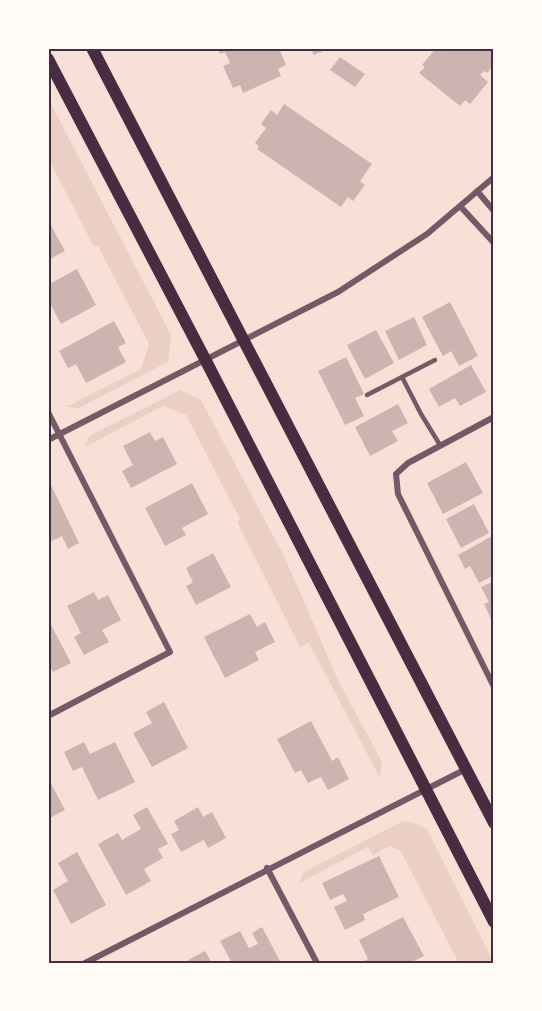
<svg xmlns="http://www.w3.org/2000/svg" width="542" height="1011" viewBox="0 0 542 1011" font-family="'Roboto Serif',serif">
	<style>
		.green { fill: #ebcfc5 }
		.building { fill: #ccb4b1 }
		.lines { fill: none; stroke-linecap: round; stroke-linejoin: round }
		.service { stroke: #755966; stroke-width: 4.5 }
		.minor { stroke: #755966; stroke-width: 6 }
		.secondary { stroke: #4a2c40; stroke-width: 12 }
		.neatline { fill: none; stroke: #4a2c40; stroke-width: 2 }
	</style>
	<rect width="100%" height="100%" fill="#f7e1d7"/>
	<path class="green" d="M48,98L171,335L168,362L79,408L66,407L141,369L149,344L98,246L94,247L48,158Z
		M180,390L201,400L285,558L338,680L382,762L380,778L309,643L300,647L237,522L240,519L186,415L163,406L85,447L89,436Z
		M403,821L415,823L427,829L494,963H459L400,850L389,846L373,855L368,847L299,883L304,872Z"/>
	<path class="building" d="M217,48H279L286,65L278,69L281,76L243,93L240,85L233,88L223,66L230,63L225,52L220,54Z
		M310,48H330L314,55Z
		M436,48H441L445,52L448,48H494V65L487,73L484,71L480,75L488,82L470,104L465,100L460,106L419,73L425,67L422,65Z
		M340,57L365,74L355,87L330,70Z
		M284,104L372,164L360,181L365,185L353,201L348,197L341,207L257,149L259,146L255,143L266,128L261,124L271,110L277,115Z
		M48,220L65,251L48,260Z
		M77,269L96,305L61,324L51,305L48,307V285Z
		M450,302L478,356L459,366L451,351L443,356L422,317Z
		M414,317L427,345L399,360L385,331Z
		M114,321L126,343L118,347L126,362L86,383L76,364L68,368L59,351Z
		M376,330L394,363L365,379L347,345Z
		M346,357L364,394L355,398L364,416L345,425L318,371Z
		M471,365L486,392L460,406L455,398L439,407L429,389Z
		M398,404L408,423L392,431L398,441L370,456L355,427Z
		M150,432L155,441L163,437L177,464L131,488L122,471L133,465L123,446Z
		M466,462L483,493L443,514L427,483Z
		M192,483L208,514L182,528L186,535L165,546L145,508Z
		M51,485L79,543L68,549L62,536L48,543V486Z
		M474,504L489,533L461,548L446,519Z
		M494,535V575L479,583L470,566L465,569L458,555Z
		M213,553L231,587L196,605L186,586L193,582L186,568Z
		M494,581V617L491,619L484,604L489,602L481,587Z
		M94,592L98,600L108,595L121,620L102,630L109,642L84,655L74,637L81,633L67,606Z
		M250,614L257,627L265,622L275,642L255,652L259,660L225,678L204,637Z
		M48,619L71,663L53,672L48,662Z
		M164,702L188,748L152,767L133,733L152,723L146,712Z
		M311,721L332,761L338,757L349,779L328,790L321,777L308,783L301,770L295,773L277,739Z
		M84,742L90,754L115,742L135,782L98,800L82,767L73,771L64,752Z
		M48,778L65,810L48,819Z
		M147,807L168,844L158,849L163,858L144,869L151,881L126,895L98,844L118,833L122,840L141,829L133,815Z
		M198,807L203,817L212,812L226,838L208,848L204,840L181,852L171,834L179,830L174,821Z
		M77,852L106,905L71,924L53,890L68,881L58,863Z
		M379,856L399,897L363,914L365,920L345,930L334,907L347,901L343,894L330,900L322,883Z
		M403,917L424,956L410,963H360L368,959L359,940Z
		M262,927L281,963H232L220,941L240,931L249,948L258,944L252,933Z
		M205,951L212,963H190L188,960Z"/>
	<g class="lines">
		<path class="service" d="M402,377L421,414L440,445
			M367,395L435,360"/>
		<path class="minor" d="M477,191L494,211
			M460,206L494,243
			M48,412L170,652L48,716
			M494,417L408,463L396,474L398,494L494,687
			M48,440L338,292L427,234L494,177
			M267,868L317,963
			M85,963L466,769"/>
		<path class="secondary" d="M92,48L494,823
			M48,59L205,359L494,922"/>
	</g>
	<rect width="542" height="1011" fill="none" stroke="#fffaf5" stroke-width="99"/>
	<rect x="50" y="50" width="442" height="912" class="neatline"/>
</svg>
